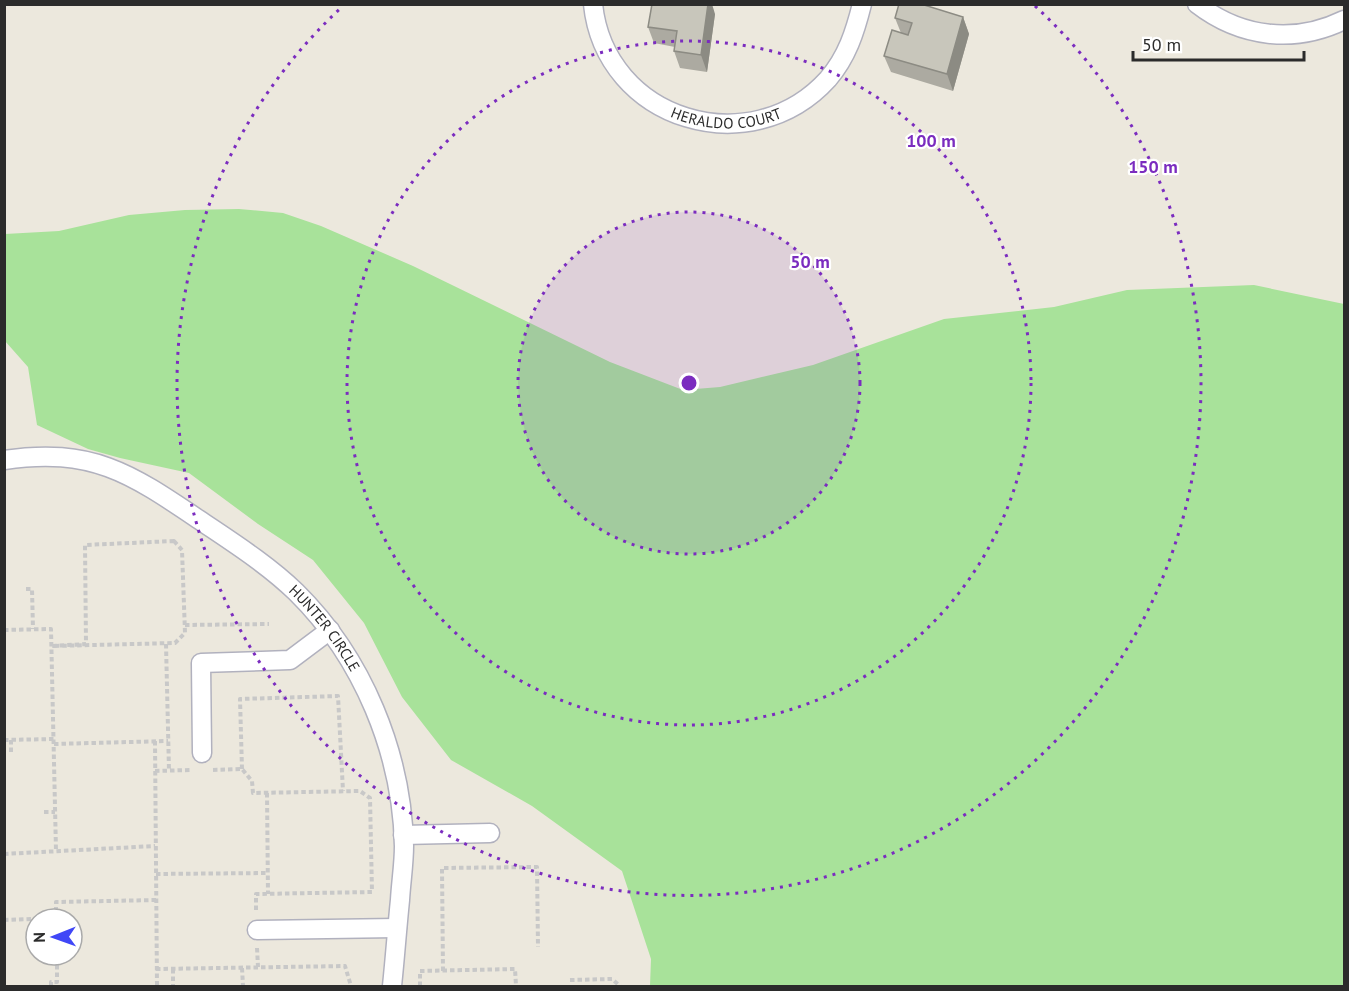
<svg xmlns="http://www.w3.org/2000/svg" width="1349" height="991" viewBox="0 0 1349 991" font-family="'PT Sans',sans-serif">
	<style>
		.green { fill: #a8e29a }
		.lines { fill: none; stroke-linecap: round; stroke-linejoin: round }
		.minor-casing { stroke: #b1b1be; stroke-width: 21 }
		.path { stroke: #c8c8c8; stroke-width: 4; stroke-dasharray: 4.5 3; stroke-linecap: butt }
		.minor { stroke: #fff; stroke-width: 18 }
		.wall { fill: #acaaa1 }
		.shaded-wall { fill: #8c8b83 }
		.building { fill: #c8c6bb; stroke: #8c8b83; stroke-width: 1.5 }
		.ring { fill: none; stroke: #7b2cbf; stroke-width: 3; stroke-dasharray: 3 6 }
		.labels { text-anchor: middle; stroke-width: 4.5; stroke-linejoin: round; paint-order: stroke }
		.street-label { font-size: 15px; fill: #2b2b2b; stroke: #fff }
		.centre { fill: #7b2cbf; stroke: #fff; stroke-width: 3 }
		.ring-label { font-size: 18px; text-anchor: middle; font-weight: bold; fill: #7b2cbf; stroke: #fff; stroke-width: 4.5; stroke-linejoin: round; paint-order: stroke }
	</style>
	<rect width="100%" height="100%" fill="#ece8dd"/>
	<path class="green" d="M239,209L283,213L321,226L413,266L610,362L683,390L720,387L813,365L944,319L1054,307L1127,290L1254,285L1344,304V986H650L651,959L622,871L532,806L451,760L402,697L364,623L313,560L258,524L189,473L120,458L88,449L37,425L28,367L5,341V234L59,231L129,215L185,210Z"/>
	<g class="lines">
		<g class="minor-casing">
			<g id="minor">
				<path id="s1" d="M593,4C605,121 751,164 828,79C847,57 855,32 862,4"/>
				<path d="M1197,4C1241,38 1295,44 1344,20"/>
				<path id="s2" d="M4,460C91,447 130,473 198,519C232,542 267,564 296,592C363,658 402,753 404,846C404,864 401,882 400,900C397,929 395,958 392,986"/>
				<path d="M202,753L201,663L290,660L330,630"/>
				<path d="M403,835L490,833"/>
				<path d="M257,930L397,928"/>
			</g>
		</g>
		<path class="path" d="M4,527H5
			M174,541L182,550L185,633L175,643L52,646L86,644L85,545Z
			M26,589H32L33,629
			M185,625L269,624
			M4,630L51,629L56,851
			M166,644L169,771
			M4,740L54,739
			M11,740V752
			M155,741L157,986
			M54,744L168,741
			M242,769L240,699L338,696L343,791
			M213,770L242,769L252,781L253,793L360,791L370,798L372,892L256,894V910
			M155,771L190,770
			M267,793L268,894
			M44,812H55
			M4,854L155,846
			M156,874L268,873
			M56,919V902L156,900
			M4,920L56,918
			M257,948L258,967
			M242,968L243,986
			M156,969L345,966L351,986
			M173,969V986
			M443,971L442,868L537,867L538,947
			M570,980L612,979L620,986
			M51,986V982H57V955
			M420,986V971L515,969L516,986"/>
		<use href="#minor" class="minor"/>
	</g>
	<path class="wall" d="M715,14L707,72L680,68L674,51L675,47L654,43L648,27Z
		M963,17L969,34L953,91L891,72L884,56L901,33L895,18Z"/>
	<path class="shaded-wall" d="M708,4H712L715,14L707,72L701,55Z
		M963,17L969,34L953,91L947,74Z"/>
	<path class="building" d="M652,4H708L701,55L674,51L677,31L648,27Z
		M899,4H921L963,17L947,74L884,56L892,30L908,35L912,23L895,18Z"/>
	<circle cx="689" cy="383" r="171" fill="#7b2cbf" fill-opacity=".12"/>
	<g class="ring">
		<circle cx="689" cy="383" r="171"/>
		<circle cx="689" cy="383" r="342"/>
		<path d="M1035 6A512 512 0 1 1 343 6"/>
	</g>
	<g class="labels">
		<g class="street-label">
			<text dy="5" stroke="none"><textPath href="#s1" startOffset="196">HERALDO COURT</textPath></text>
			<text dy="5" stroke="none"><textPath href="#s2" startOffset="378">HUNTER CIRCLE</textPath></text>
		</g>
	</g>
	<circle cx="689" cy="383" r="9" class="centre"/>
	<g class="ring-label">
		<text x="931" y="147">100 m</text>
		<text x="1153" y="173">150 m</text>
		<text x="810" y="268">50 m</text>
	</g>
	<rect width="1349" height="991" fill="none" stroke="#2b2b2b" stroke-width="12"/>
	<g transform="translate(54 937) rotate(269)"><circle r="28" fill="#ffffff" stroke="#aaaaaa" stroke-width="1.5"/>
	<path d="M0-4.5L10 22L0 15L-10 22Z" fill="#4047f7"/>
	<text y="-9" font-size="16" font-weight="bold" text-anchor="middle" fill="#2b2b2b">N</text>
	</g>
	<path d="M1133 51v9h171v-9" fill="none" stroke="#2b2b2b" stroke-width="3"/>
	<text x="1142" y="51" font-size="18" fill="#2b2b2b" stroke="#ffffff" stroke-width="4.5" paint-order="stroke">50 m</text>
</svg>
